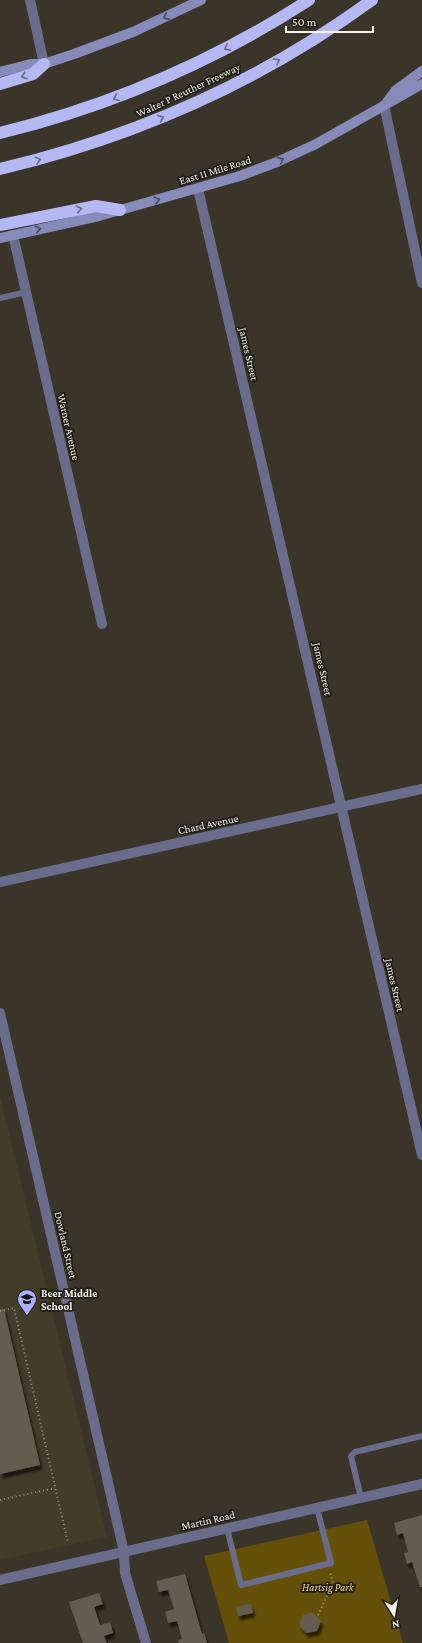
<svg xmlns="http://www.w3.org/2000/svg" width="422" height="1643" viewBox="0 0 422 1643" font-family="'Crimson Pro',serif">
	<style>
		.built { fill: #433c28 }
		.green { fill: #655009 }
		.building { fill: #625d4f; filter: url(#shadow) }
		.lines { fill: none; stroke-linecap: round; stroke-linejoin: round }
		.path { stroke: #9c988d; stroke-width: 2; stroke-dasharray: 1 3; stroke-linecap: butt }
		.lane { stroke: #6a6c8b; stroke-width: 6 }
		.street { stroke: #6a6c8b; stroke-width: 10 }
		.secondary { stroke: #878bba; stroke-width: 10 }
		.highway { stroke: #b4b8f3; stroke-width: 12 }
		.oneway { stroke: #494958 }
		.oneway2 { stroke: #6a6a85 }
		.labels { text-anchor: middle; stroke-width: 3.5; stroke-linejoin: round; paint-order: stroke }
		.street-label { font-size: 11px; fill: #f5f2ea; stroke: #1f1d17 }
		.poi-label { font-size: 11px; font-weight: bold; fill: #f5f2ea; stroke: #1f1d17; text-anchor: start }
		.park-label { font-size: 11px; font-style: italic; fill: #fadb89; stroke: #1f1d17 }
	</style>
	<defs>
		<filter id="shadow"><feDropShadow dx="2.5" dy="4.5" stdDeviation="1" flood-color="#0009"/></filter>
	</defs>
	<rect width="100%" height="100%" fill="#3a3528"/>
	<path class="built" d="M0,1096L107,1537L0,1560Z"/>
	<path class="green" d="M367,1520L403,1643H229L204,1556Z"/>
	<path class="building" d="M0,1309H4L40,1465L0,1474Z
		M422,1515V1587H420L412,1562L407,1564L404,1553L408,1552L403,1533L397,1535L394,1523Z
		M185,1574L202,1634L204,1633L207,1643H179L178,1640L182,1639L177,1621L168,1623L165,1612L174,1609L168,1590L159,1592L156,1581Z
		M99,1593L103,1604L94,1607L100,1625L110,1622L113,1633L104,1636L107,1643H83L69,1602Z
		M251,1604L253,1613L238,1616L236,1607Z
		M313,1613L321,1621L317,1631L306,1633L299,1625L303,1615Z"/>
	<g class="lines">
		<path class="path" d="M0,1311L14,1308L68,1543
			M0,1500L55,1488
			M318,1615L333,1583L330,1572"/>
		<path class="lane" d="M0,298L26,292
			M361,1498L351,1456L355,1452L422,1436
			M227,1528L241,1585L331,1563L317,1508"/>
		<path class="street" d="M30,0L44,64
			M384,105L422,283
			M198,189L422,1155
			M13,235L102,624
			M0,882L422,789
			M0,1013L124,1552L125,1573L146,1643
			M0,1580L422,1484"/>
		<path class="secondary" d="M0,72L31,64H44L74,54L133,32L201,0
			M387,102L396,90L422,71
			M0,238L99,216L240,176L277,162L316,144L422,84"/>
		<path class="highway" d="M0,84L33,74L44,64
			M0,133C110,106 213,62 309,0
			M0,169C134,137 260,82 372,0
			M0,225L96,206L120,210"/>
	</g>
	<defs><path id="oneway-chevron" d="M-2-3.5L2.5 0L-2 3.5" fill="none" stroke-width="1.6" stroke-linecap="round" stroke-linejoin="round"/></defs>
	<g class="oneway">
		<use href="#oneway-chevron" transform="translate(166 17) rotate(155)"/>
		<use href="#oneway-chevron" transform="translate(281 160) rotate(-24)"/>
		<use href="#oneway-chevron" transform="translate(157 200) rotate(-15)"/>
		<use href="#oneway-chevron" transform="translate(38 229) rotate(-13)"/>
	</g>
	<g class="oneway2">
		<use href="#oneway-chevron" transform="translate(227 48) rotate(152)"/>
		<use href="#oneway-chevron" transform="translate(277 61) rotate(-30)"/>
		<use href="#oneway-chevron" transform="translate(24 76) rotate(163)"/>
		<use href="#oneway-chevron" transform="translate(116 98) rotate(158)"/>
		<use href="#oneway-chevron" transform="translate(161 118) rotate(-23)"/>
		<use href="#oneway-chevron" transform="translate(38 160) rotate(-15)"/>
		<use href="#oneway-chevron" transform="translate(79 209) rotate(-11)"/>
	</g>
	<defs>
		<g id="school-pin" transform="scale(1)"><path d="M0 17L-7.5 6A9.5 9.5 0 1 1 7.5 6Z" fill="#abaffb" stroke="#1f1d17"/><path d="M0-5L7-2L0 1L-7-2ZM-4 1L0 2.5L4 1V4Q0 6-4 4Z" fill="#111"/></g>
	</defs>
	<g fill-rule="evenodd">
		<use href="#school-pin" x="27" y="1299"/>
	</g>
	<g class="labels">
		<g class="street-label">
			<text transform="translate(188 90) rotate(-25)" y="4">Walter P Reuther Freeway</text>
			<text transform="translate(215 170) rotate(-17)" y="4">East 11 Mile Road</text>
			<text transform="translate(249 354) rotate(77)" y="4">James Street</text>
			<text transform="translate(69 427) rotate(77)" y="4">Warner Avenue</text>
			<text transform="translate(323 669) rotate(77)" y="4">James Street</text>
			<text transform="translate(208 824) rotate(-12)" y="4">Chard Avenue</text>
			<text transform="translate(395 985) rotate(77)" y="4">James Street</text>
			<text transform="translate(66 1245) rotate(77)" y="4">Dowland Street</text>
			<text transform="translate(208 1520) rotate(-13)" y="4">Martin Road</text>
		</g>
		<g class="poi-label">
			<text x="41" y="1297">Beer Middle<tspan x="41" dy="13">School</tspan></text>
		</g>
		<g class="park-label">
			<text x="328" y="1591">Hartsig Park</text>
		</g>
	</g>
	<g transform="translate(394 1615) rotate(169)" stroke="#1f1d17" stroke-width="3" paint-order="stroke">
	<path d="M0-3L7 15L0 10L-7 15Z" fill="#f5f2ea"/>
	<text y="-6" font-size="11" font-weight="bold" text-anchor="middle" fill="#f5f2ea">N</text>
	</g>
	<path d="M286 26v6h87v-6" fill="none" stroke="#f5f2ea" stroke-width="2"/>
	<text x="292" y="26" font-size="12" fill="#f5f2ea" stroke="#1f1d17" stroke-width="3" paint-order="stroke">50 m</text>
</svg>
